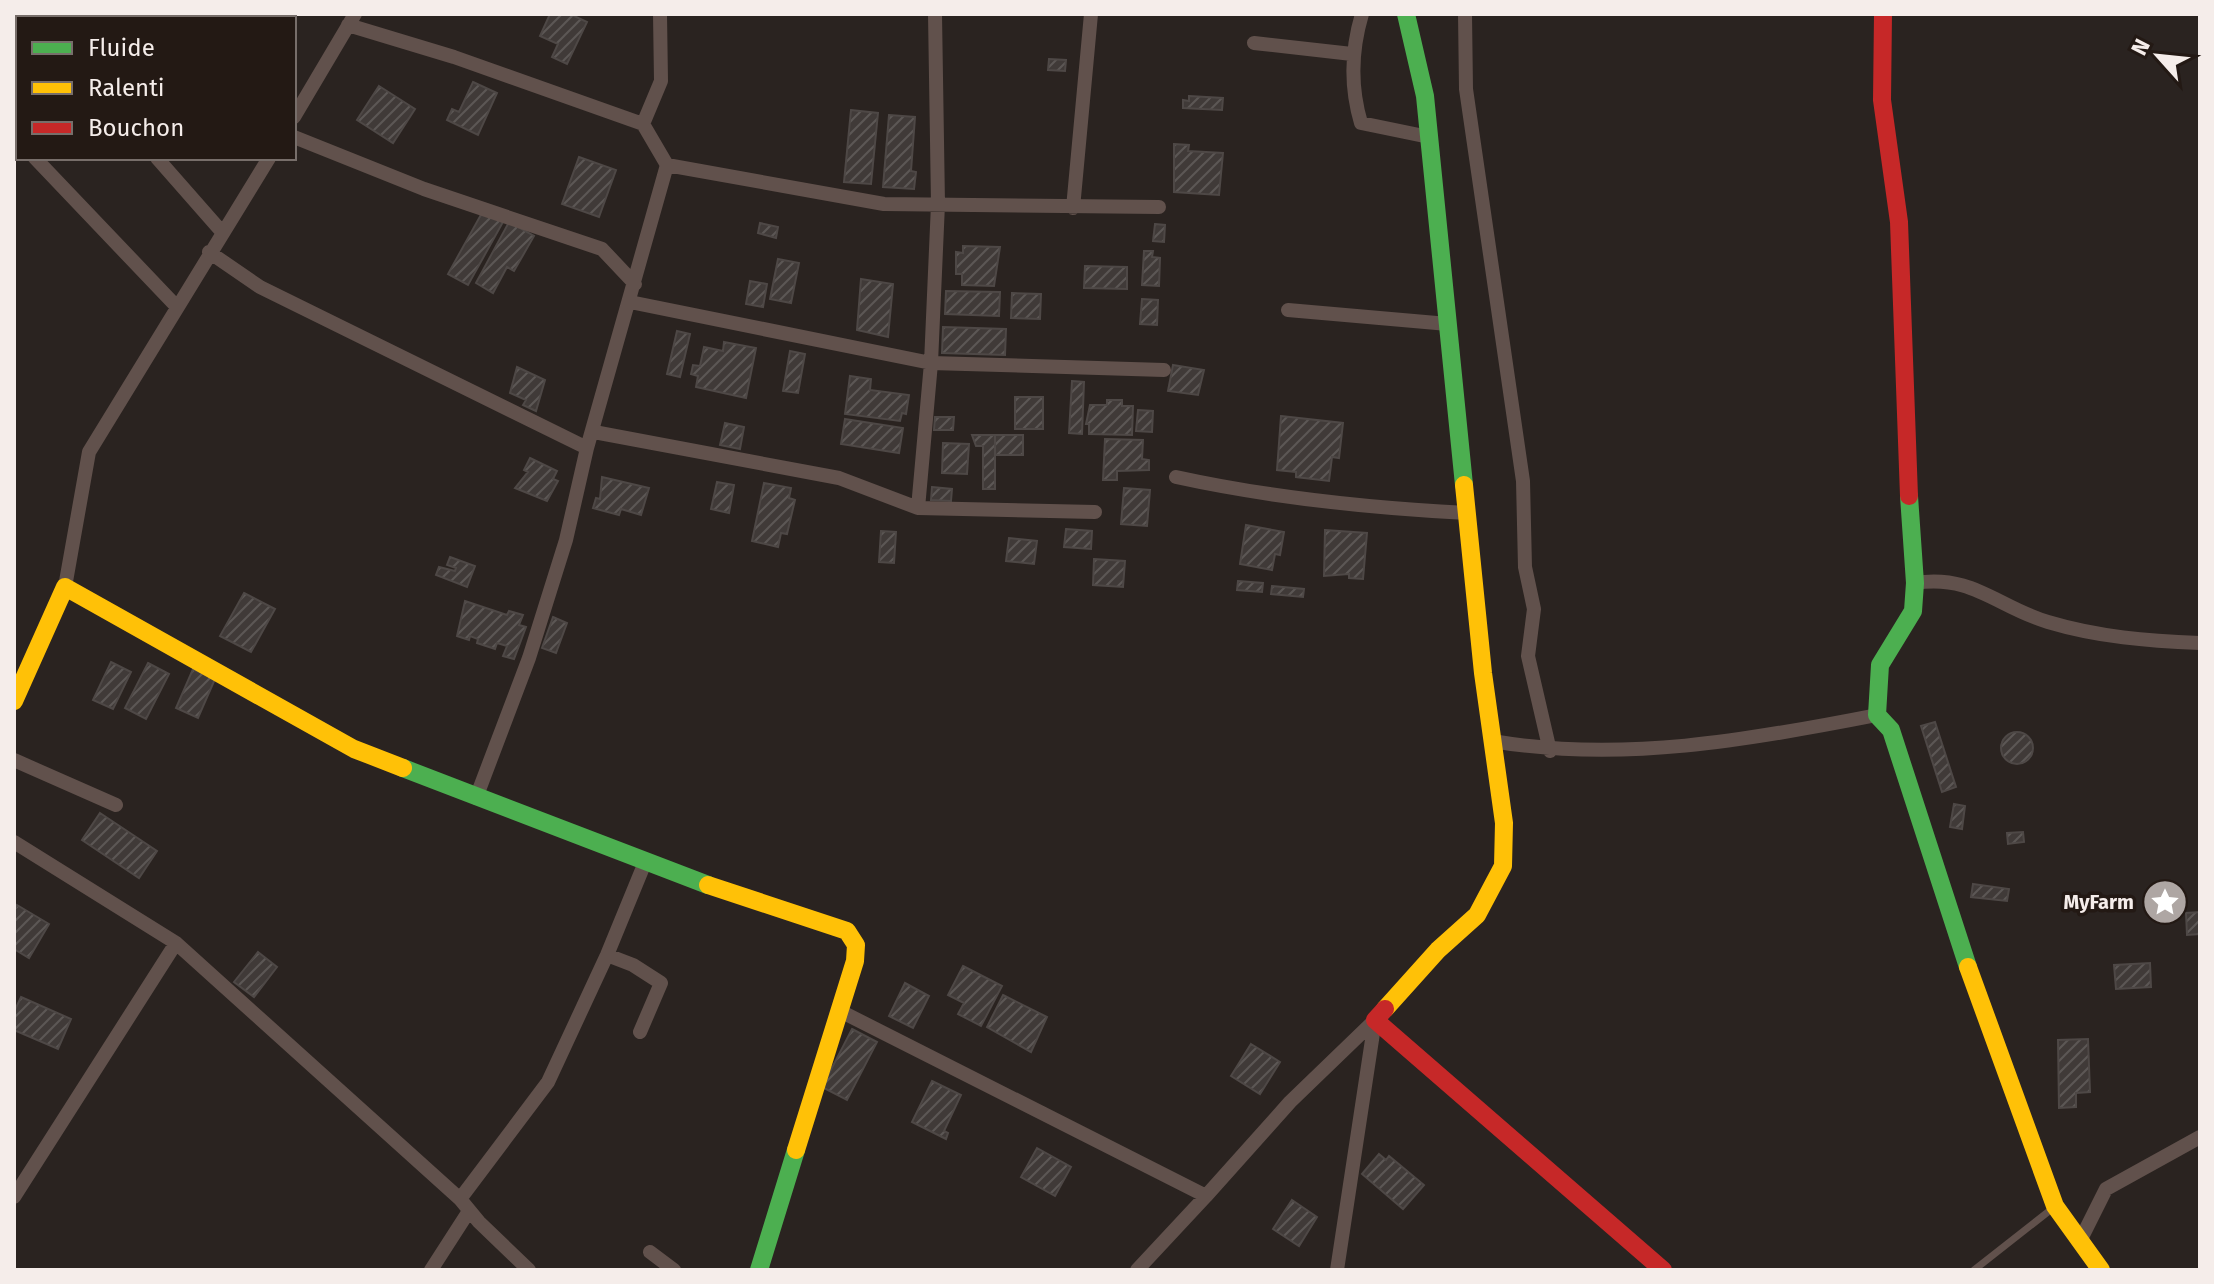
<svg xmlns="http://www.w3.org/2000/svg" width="2214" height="1284" viewBox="0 0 2214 1284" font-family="'Fira Sans',sans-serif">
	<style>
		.building { fill: url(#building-hatch); stroke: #4e4846; stroke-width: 2 }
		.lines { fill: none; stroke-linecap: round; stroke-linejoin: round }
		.lane { stroke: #61514c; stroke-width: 7 }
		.street { stroke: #61514c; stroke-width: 14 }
		.fast { stroke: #4caf50; stroke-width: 18 }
		.slow { stroke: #ffc107; stroke-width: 18 }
		.jam { stroke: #c62828; stroke-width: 18 }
		.labels { text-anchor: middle; stroke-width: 7; stroke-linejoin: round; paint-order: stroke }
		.poi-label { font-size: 20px; font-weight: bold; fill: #f5edea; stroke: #231914; text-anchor: end }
	</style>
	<defs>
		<pattern id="building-hatch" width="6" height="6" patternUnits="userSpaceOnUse" patternTransform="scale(2)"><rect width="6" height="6" fill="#403a38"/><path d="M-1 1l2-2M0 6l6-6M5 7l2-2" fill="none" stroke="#5c5755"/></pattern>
	</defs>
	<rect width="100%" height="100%" fill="#2a2320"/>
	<path class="building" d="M550,14H570L587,22L567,64L552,57L558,44L540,36Z
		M1049,59L1066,60L1065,71L1048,70Z
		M473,82L497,93L478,135L447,120L452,109L459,112Z
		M379,86L415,109L393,143L357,120Z
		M1189,96L1223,98L1222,110L1183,108V100L1189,101Z
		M851,110L878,113L871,184L844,182Z
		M889,115L915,117L911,171L916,172L914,189L883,187Z
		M1174,144L1189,145L1188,151L1223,153L1219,195L1174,192Z
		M579,157L616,170L599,217L562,204Z
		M483,211L503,222L468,285L448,274Z
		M509,222L534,236L514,271L507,267L493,293L476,283Z
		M760,223L778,227L776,238L758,233Z
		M1155,224L1165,225L1164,242L1153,241Z
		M963,246L1000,247L994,286L962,285V274H956V252L963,253Z
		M1144,251H1153L1152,257L1160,258L1159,286L1142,285Z
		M778,259L799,263L791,303L770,299Z
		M1085,266L1127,267V289L1084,288Z
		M861,279L893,284L888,337L857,330Z
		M750,281L767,284L763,307L746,304Z
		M946,291L1000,292L999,316L945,314Z
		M1012,293L1041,294L1040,319L1011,318Z
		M1142,299L1158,300L1157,325L1140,324Z
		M943,327L1006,329L1005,355L942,353Z
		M677,331L690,334L680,377L667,374Z
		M724,342L756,348L746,398L696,387L698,376L691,374L693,365L700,366L704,347L723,351Z
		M790,351L805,354L798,393L783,391Z
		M1173,365L1204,370L1198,395L1168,391Z
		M517,367L545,380L536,411L523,405L526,400L510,393Z
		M850,376L871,379L870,390L909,395L906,414L902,413L900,421L845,414Z
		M1072,381L1084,382L1082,434L1069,433Z
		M1015,397H1043V429H1015Z
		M1107,400H1122V406H1133L1132,435L1089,434V424H1086L1090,405H1107Z
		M1138,410L1153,411L1152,432L1136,431Z
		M1281,416L1343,423L1339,458L1332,457L1329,481L1296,477V472L1277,470Z
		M935,417H954L953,430H934Z
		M845,419L903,428L899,453L841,444Z
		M725,423L744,427L740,449L720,445Z
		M972,435H995V489H983V446H976Z
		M995,435H1023V455H995Z
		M1105,439L1143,440L1142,459L1149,460V470L1117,471V480H1103Z
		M943,443L969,444L967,474L942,473Z
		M530,458L557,471L553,479L558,481L547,501L515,488L528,472L524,470Z
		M602,477L649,488L641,515L621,509L619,515L593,508L596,498L600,499Z
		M717,482L734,485L729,513L711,509Z
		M764,483L791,488L789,498L795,500L787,534L781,533L778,547L752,541Z
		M932,487L952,489L951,501L931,500Z
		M1124,488L1150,490L1147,526L1121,524Z
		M1246,525L1284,532L1280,555L1275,554L1272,570L1240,564Z
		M1066,529L1092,531L1091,549L1064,547Z
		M1325,530L1367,533L1363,579L1349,578V574L1324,576Z
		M881,531L896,532L894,563L879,562Z
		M1009,538L1037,541L1034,564L1006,561Z
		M450,557L475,566L467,587L436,575L439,567L455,571L456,568L447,565Z
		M1094,559L1125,561L1123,587L1093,585Z
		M1238,581L1263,583L1262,592L1237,590Z
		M1272,586L1304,589L1303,597L1271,594Z
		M244,593L275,609L251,652L220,636Z
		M465,601L507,615L509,611L523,615L519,625L526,627L514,659L503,656L507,646L497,643L495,649L477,643L478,639L470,636L469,640L457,636Z
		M553,617L567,623L556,653L542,648Z
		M111,662L131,672L113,709L93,700Z
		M148,663L169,674L146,719L125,708Z
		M193,669L215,679L198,718L176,708Z
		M1935,722L1956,787L1942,792L1921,726Z
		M2001 748a16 16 0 1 1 32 0a16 16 0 1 1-32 0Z
		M1954,804L1965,806L1962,829L1950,827Z
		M100,813L157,851L139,878L82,840Z
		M2023,832L2024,842L2008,844L2007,833Z
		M1973,884L2009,889L2007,901L1971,897Z
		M17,905L49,924L29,958L14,949V911Z
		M2200,912V934L2187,935L2186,913Z
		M258,952L277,967L254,997L234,982Z
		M2150,963L2151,987L2116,989L2114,965Z
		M963,966L1002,986L981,1026L958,1014L964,1003L948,995Z
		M905,983L929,996L913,1028L889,1016Z
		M1003,995L1047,1017L1031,1052L987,1027Z
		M21,997L71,1019L58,1049L14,1030V1012Z
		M852,1029L877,1042L847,1100L822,1087Z
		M2088,1039L2090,1092L2076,1093V1107L2059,1108L2058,1040Z
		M1251,1044L1280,1062L1260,1094L1231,1076Z
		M932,1081L961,1095L944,1131L948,1133L946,1139L912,1122Z
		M1037,1148L1071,1167L1055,1196L1021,1177Z
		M1379,1154L1386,1160L1389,1156L1424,1185L1403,1209L1362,1174Z
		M1292,1200L1317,1217L1299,1246L1273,1229Z"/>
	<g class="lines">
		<path class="lane" d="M1974,1270L2053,1208"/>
		<path class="street" d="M25,14L29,18
			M209,14L212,18
			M1362,14C1351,51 1350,86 1361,123L1429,137
			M1465,14L1466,89L1523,481L1525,567L1534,609L1528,656L1550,751
			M348,25L454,57L643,124L667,165L587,448L566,540L529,658L476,798
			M1254,43L1352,54
			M294,117L355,14
			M643,124L661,81L660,14
			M14,135L18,140
			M294,137L424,189L602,249L635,284
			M35,158L176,306
			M157,158L222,232
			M667,165L884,204L1159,207
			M1073,208L1091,14
			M209,252L260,287L587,448
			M630,302L931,363L1164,370
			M1288,310L1448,324
			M594,432L839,478L918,508L1095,512
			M1176,477C1272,498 1369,508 1467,513
			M918,508L931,363L938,204L935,14
			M1915,583C1973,574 1997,607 2048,622C2098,637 2148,641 2200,643
			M65,587L89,452L269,158
			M1492,741C1621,763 1750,740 1877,715
			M14,760L116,805
			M14,842L176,943L460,1199L479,1222L529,1270
			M607,955L633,965L661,983L640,1032
			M840,1011L1206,1196L1290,1102L1375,1020
			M14,1197L176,943
			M460,1199L548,1082L607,955L646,860
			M2080,1241L2106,1189L2200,1137
			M650,1252L674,1270
			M431,1270L469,1211
			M1137,1270L1206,1196
			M1337,1270L1375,1020"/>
		<path class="fast" d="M1406,14L1425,96L1464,485
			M1909,496L1915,583L1913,611L1880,665L1877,715L1891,730L1968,967
			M403,768L708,885
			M759,1270L796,1150"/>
		<path class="slow" d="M14,701L65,587L354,749L403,768
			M708,885L847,931L856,945L855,961L796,1150
			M1968,967L2055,1206L2101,1270
			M1385,1009L1438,950L1477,915L1503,866L1504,823L1483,673L1464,485"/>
		<path class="jam" d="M1883,14L1882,100L1899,222L1909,496
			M1385,1009L1375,1020L1663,1270"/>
	</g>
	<defs>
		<g id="sight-disc" transform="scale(2.3)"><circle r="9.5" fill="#aea6a3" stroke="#231914"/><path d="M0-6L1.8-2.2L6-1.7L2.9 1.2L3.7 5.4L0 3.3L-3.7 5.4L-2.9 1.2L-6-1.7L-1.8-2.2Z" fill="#fff"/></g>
	</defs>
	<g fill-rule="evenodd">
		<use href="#sight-disc" x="2165" y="902"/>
	</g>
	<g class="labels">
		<g class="poi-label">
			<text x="2134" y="909">MyFarm</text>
		</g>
	</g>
	<rect width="2214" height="1284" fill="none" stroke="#f5edea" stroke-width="32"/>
	<rect x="16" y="16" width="280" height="144" fill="#231914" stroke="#776e6a" stroke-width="2"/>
	<rect x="32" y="42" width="40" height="12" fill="#4caf50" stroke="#776e6a" stroke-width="2"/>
	<text x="88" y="56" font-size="24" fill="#f5edea">Fluide</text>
	<rect x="32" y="82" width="40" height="12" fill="#ffc107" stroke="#776e6a" stroke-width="2"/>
	<text x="88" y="96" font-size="24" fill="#f5edea">Ralenti</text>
	<rect x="32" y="122" width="40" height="12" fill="#c62828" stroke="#776e6a" stroke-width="2"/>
	<text x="88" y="136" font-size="24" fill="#f5edea">Bouchon</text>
	<g transform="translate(2158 56) rotate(297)" stroke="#231914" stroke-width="6" paint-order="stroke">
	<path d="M0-6L14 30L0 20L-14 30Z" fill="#f5edea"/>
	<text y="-12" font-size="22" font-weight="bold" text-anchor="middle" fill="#f5edea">N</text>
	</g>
</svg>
